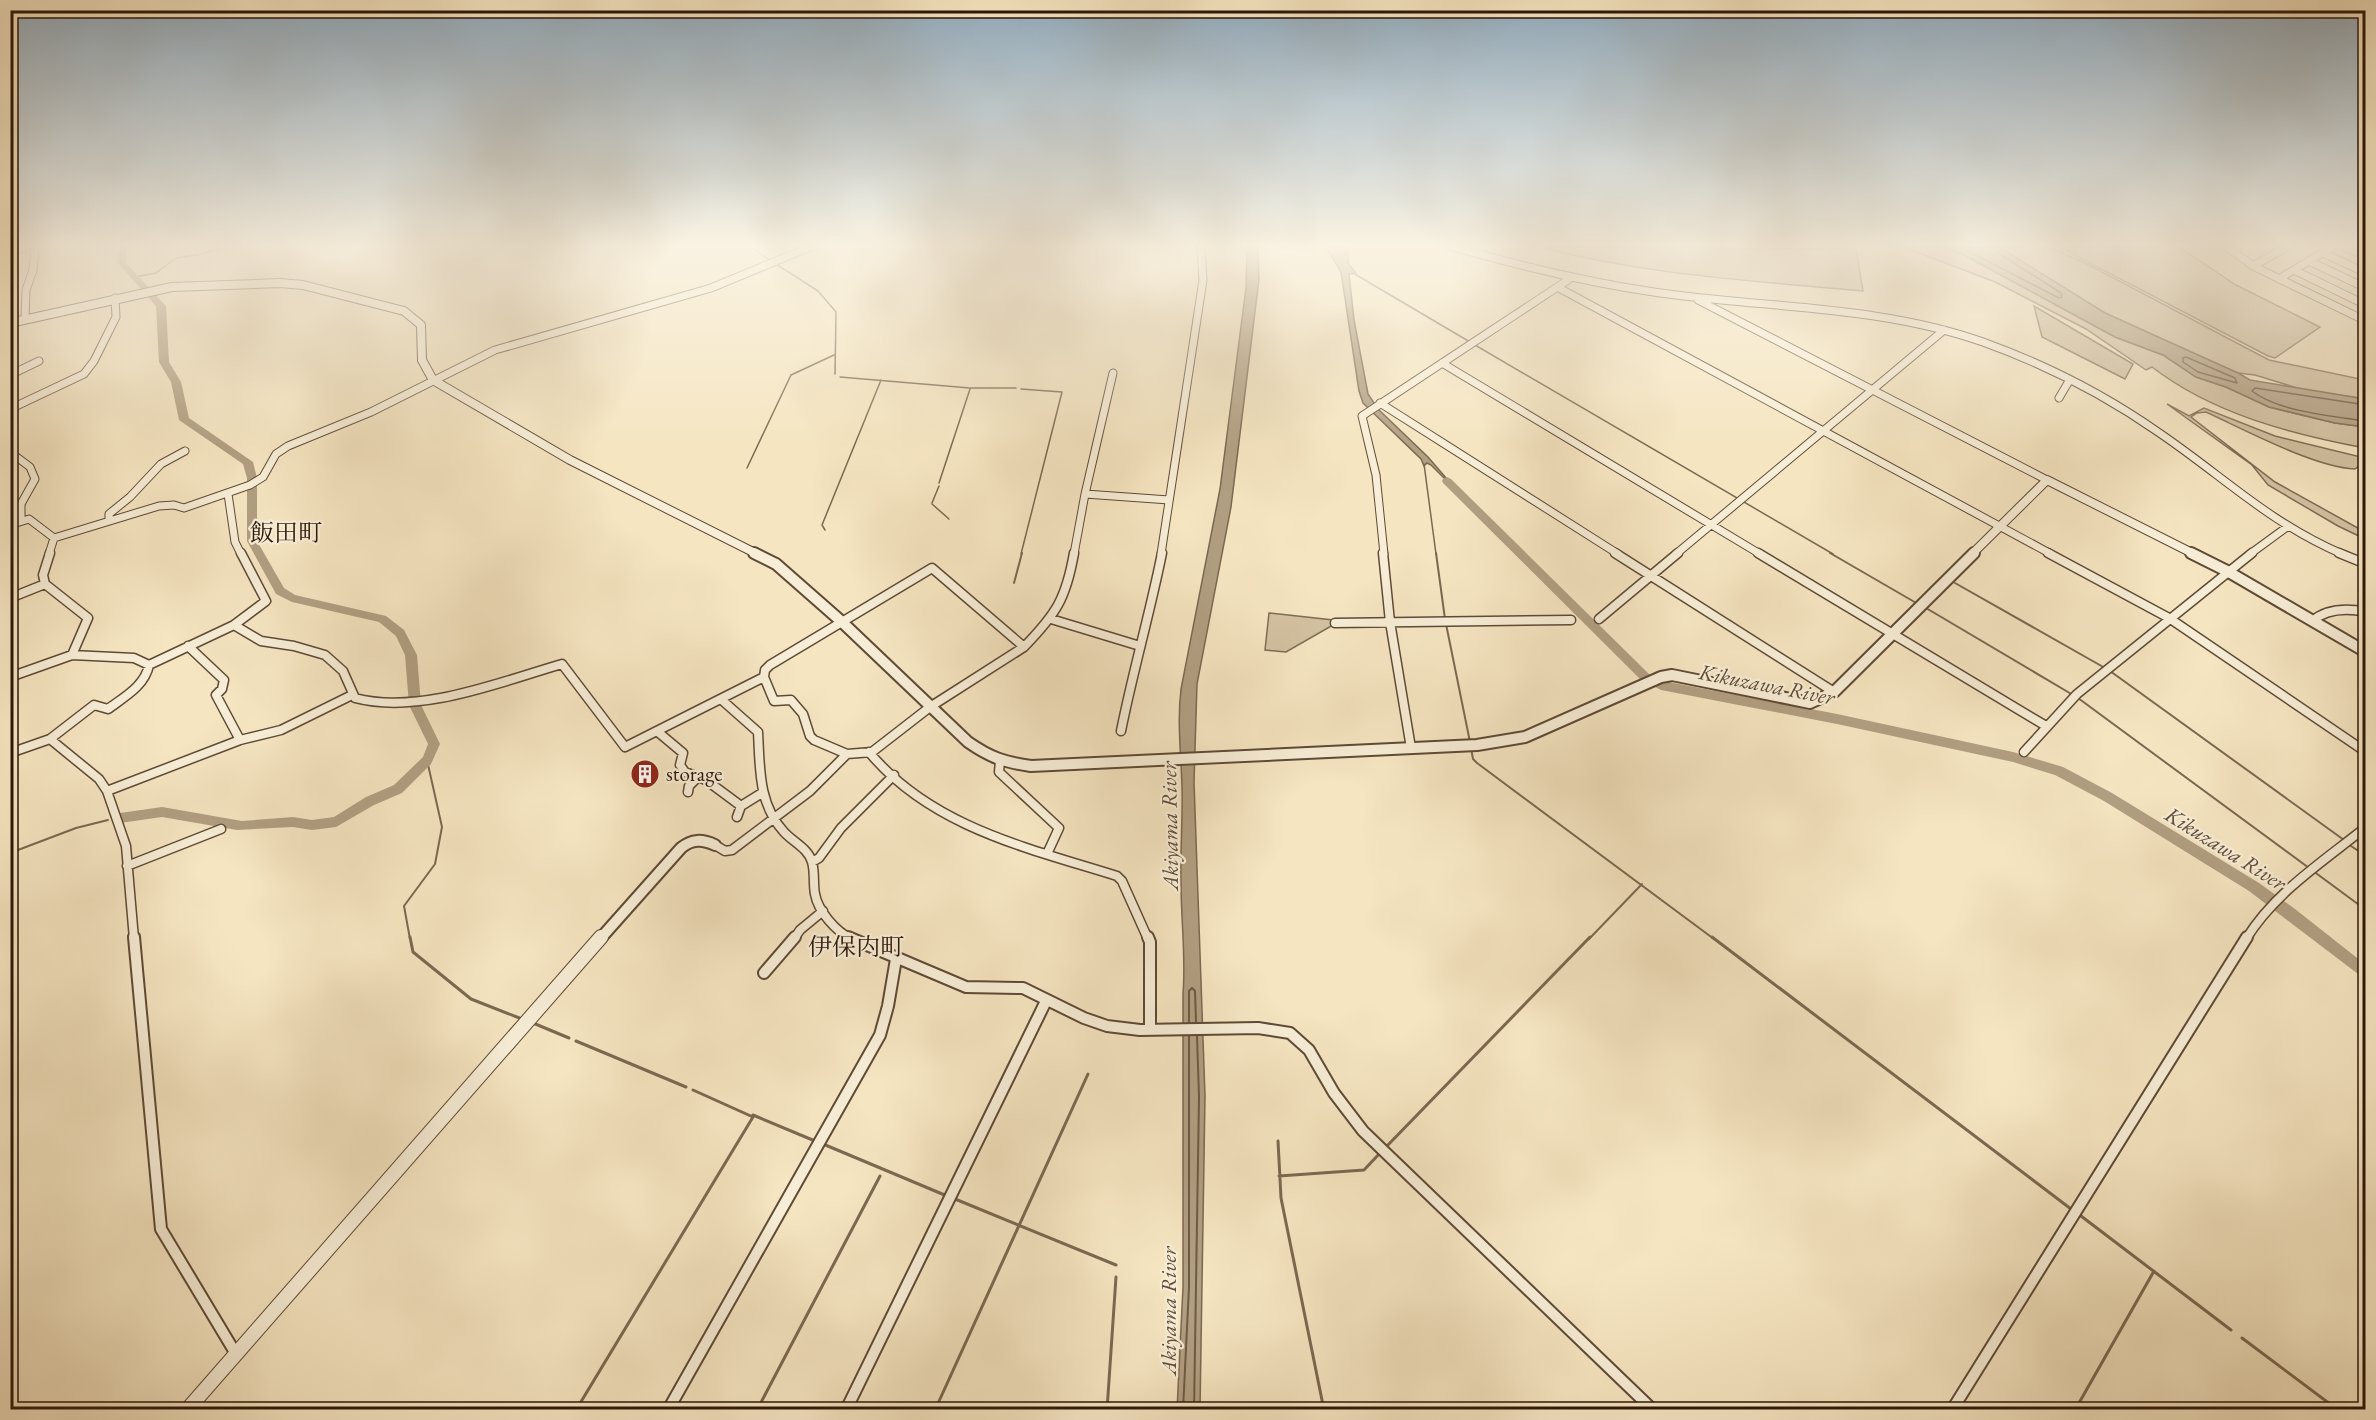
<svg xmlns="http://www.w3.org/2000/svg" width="2376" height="1420" viewBox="0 0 2376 1420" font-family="'EB Garamond','Noto Serif JP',serif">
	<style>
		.green { fill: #d3c2a2; stroke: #806c55; stroke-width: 1.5 }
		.water { fill: #b19f82; stroke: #7c6851; stroke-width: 1.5 }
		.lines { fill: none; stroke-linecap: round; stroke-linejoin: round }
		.shore-far1 { stroke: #6e5a45; stroke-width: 1.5 }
		.shore { stroke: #6e5a45; stroke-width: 2 }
		.stream-far2 { stroke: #7c6851; stroke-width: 1.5 }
		.stream-far1 { stroke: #7c6851; stroke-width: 2 }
		.stream { stroke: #7c6851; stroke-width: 3 }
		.river { fill: #b19f82; fill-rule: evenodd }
		.minor-far2-casing { stroke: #5e4a36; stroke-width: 9 }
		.minor-far1-casing { stroke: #5e4a36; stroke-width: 11 }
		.minor-casing { stroke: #5e4a36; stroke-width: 14 }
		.tertiary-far2-casing { stroke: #5e4a36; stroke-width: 10 }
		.tertiary-far1-casing { stroke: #5e4a36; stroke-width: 14 }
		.tertiary-casing { stroke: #5e4a36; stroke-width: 16 }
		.minor-far2 { stroke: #f8eed7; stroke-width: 7 }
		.minor-far1 { stroke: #f8eed7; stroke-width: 8 }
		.minor { stroke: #f8eed7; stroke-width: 10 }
		.tertiary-far2 { stroke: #f8eed7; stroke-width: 8 }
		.tertiary-far1 { stroke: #f8eed7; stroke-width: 10 }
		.tertiary { stroke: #f8eed7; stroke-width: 14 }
		.labels { text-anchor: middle; stroke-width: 4.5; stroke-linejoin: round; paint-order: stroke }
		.poi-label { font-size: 21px; fill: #2c1608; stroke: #f8eed7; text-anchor: start }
		.water-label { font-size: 22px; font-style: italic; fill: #614d39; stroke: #f8eed7 }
		.quarter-label { font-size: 24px; fill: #2c1608; stroke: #f8eed7 }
	</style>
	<rect width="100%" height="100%" fill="#f5e5c1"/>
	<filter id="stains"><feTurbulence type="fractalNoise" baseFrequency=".00333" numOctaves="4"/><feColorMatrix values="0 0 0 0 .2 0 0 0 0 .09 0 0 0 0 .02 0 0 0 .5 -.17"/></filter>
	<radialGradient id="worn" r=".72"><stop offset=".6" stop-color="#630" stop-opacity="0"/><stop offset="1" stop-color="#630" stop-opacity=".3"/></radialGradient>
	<path class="green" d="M1540,247L1856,249L1863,291C1755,281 1645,275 1540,247Z
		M1903,247H1942L1964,255L2115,337L2163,355L2196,377L2226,387L2269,407L2335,423L2365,427V448C2291,434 2213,414 2152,367L2146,370L2086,329L1995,282Z
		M1999,247H2050L2089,265L2269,360L2365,380V399L2304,390L2255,375L2238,373L2203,358L2105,313Z
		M2059,247H2179L2236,285L2320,327L2275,358L2268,356Z
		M2034,306L2133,364L2125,379L2042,337Z
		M2167,404L2189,416L2204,408L2275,436L2365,458V467L2359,466L2355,469C2314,467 2245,430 2206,412L2197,413L2191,417L2275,482L2365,532V539L2338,526L2268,485L2252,465Z
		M1269,613L1333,620V625L1286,652L1265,650Z"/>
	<path class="water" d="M1247,247H1258L1259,279L1231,507L1197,684L1194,782L1205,1096L1200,1409L1177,1410L1183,1287V994C1186,957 1181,920 1181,883C1180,851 1183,819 1182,786C1181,753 1177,722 1181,689L1220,489L1246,288Z
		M1326,247H1349L1348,263L1356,273L1349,274L1354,320L1368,394L1378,409L1428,457L1459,493L1431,465L1427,463L1424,466L1421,459L1363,403L1359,391L1341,272Z
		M1942,247H1999L2105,313L2238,373L2250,380L2365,399V427L2335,423L2269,407L2226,387L2196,377L2163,355L2115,337L1964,255Z"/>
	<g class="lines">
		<path class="shore-far1" d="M1960,247L2059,298L2062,297L2061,293L2000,254L1997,247
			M2186,357L2235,378L2237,383L2198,372L2183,362V358Z
			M2366,405L2255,388L2252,391C2279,412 2333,416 2366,421"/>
		<path class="shore" d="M1189,1022V991L1192,988L1195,991L1196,1022
			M1183,1410L1189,1287V1036
			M1194,1410L1199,1097L1197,1036"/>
		<path class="stream-far2" d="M751,247L771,261
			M776,264L818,291L836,312L835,374
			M1353,273L1470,342
			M135,277L156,273L176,258L202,254L221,247
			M1475,345L1833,554
			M840,377L970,388H1016
			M1021,389L1062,392L1021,554
			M1424,464L1436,554
			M747,468L791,375L834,355
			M939,483L970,389
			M932,503L939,486
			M932,504L949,519
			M825,530L822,525L881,380"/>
		<path class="stream-far1" d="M1436,553L1445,619
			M1830,553L1918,604
			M1014,583L1022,553
			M1955,583L2105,668
			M1926,608L2073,695
			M1446,624L1470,742
			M2110,671L2344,840
			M2078,698L2366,910
			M1471,748L1473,759L1477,763L1714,939
			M2348,844L2366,856
			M10,853L76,828L108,820
			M410,939L404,906L435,864L442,827L427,760
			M1589,939L1642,884"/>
		<path class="stream" d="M410,937L413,952L471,999L522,1019
			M1712,937L2071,1209
			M533,1023L569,1038
			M576,1041L686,1087
			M753,1115L815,1141
			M1278,1141L1281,1198L1324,1410
			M823,1144L947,1196
			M1386,1147L1590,937
			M1279,1176L1364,1170L1380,1153
			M955,1199L1116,1265
			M2081,1216L2231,1330
			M2242,1338L2338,1410
			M576,1410L753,1117L693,1090
			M757,1410L880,1176
			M935,1410L1088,1074
			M1107,1410L1116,1277
			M2075,1410L2154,1271
			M2317,1410L2319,1406"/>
		<path class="river" d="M120,247H128L125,262L166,306L169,362L181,382L189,418L253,462L257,478V541L284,588L295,595L386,616L404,630L417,655L421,705L440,744L431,764L402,793L374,805L336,827L312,830L293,827L237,830L162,817L120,823L115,822L114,818L115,814L120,813L162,807L242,821L293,817L312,820L334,817L366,797L394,785L423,757L428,744L409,705L405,655L396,636L379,622L292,602L276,594L247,541V478L243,464L179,420L171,382L159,362L156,306L117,262Z
			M1447,477L1451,479L1649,674L1663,681L1837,714L2013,752L2063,767L2112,793L2259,883L2295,909L2366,965V980L2249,891L2104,801L2055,775L2013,762L1837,724L1661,690L1641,680L1443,483L1442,481L1443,479Z"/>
		<g class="minor-far2-casing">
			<path id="minor-far2" d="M1453,247C1529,268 1605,287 1684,296C1784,308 1887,308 1983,342C2044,364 2105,395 2158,432C2223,476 2268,522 2342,554
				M2227,247L2253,266L2366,321
				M2345,247L2366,257
				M2323,253L2366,273
				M2309,261L2366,288
				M2253,266L2287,247
				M2294,270L2366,305
				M2279,279L2332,247
				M1559,288L2051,554
				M1698,300L2047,480
				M25,318L26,290L33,270L35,247
				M1442,363L1760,554
				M10,375L39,361
				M2059,398L2069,381
				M1380,403L1618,554
				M10,409L84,374L94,361L116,317L115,298
				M10,452L30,467L35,479L21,504V520
				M228,494L235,542L241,554
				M1085,494L1169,500
				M109,521V514L130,497L161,464L185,451
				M10,525L29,519L54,538L49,554
				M54,538L159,506L174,505L184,508L250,485L263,477L276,454L288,446L371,412L495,350L711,288L810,247
				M1074,554L1085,494L1113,373
				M1161,554L1203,280L1201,247
				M1384,554L1376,475L1362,416L1571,278
				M1676,554L1944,330
				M2250,554L2287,527"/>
		</g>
		<g class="minor-far1-casing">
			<path id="minor-far1" d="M50,553L43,575L45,584L88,618L72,655
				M1383,553L1390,622L1411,748
				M1615,553L1834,692
				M1758,553L2046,726
				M2048,553L2169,618L2366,752
				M2339,553L2366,564
				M10,598L45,584
				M1051,619L1140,646
				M1599,619L1678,553
				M2312,621C2328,608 2347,608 2366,612
				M1335,623L1571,620
				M234,625L266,601L241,553
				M188,646L224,680L222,689L216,695L240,740
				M1024,647C1056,614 1066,599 1074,553
				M10,677L72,655L134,658L149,665L234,625L261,641L294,646L325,655L343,671L355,698C419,715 500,682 562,664L625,747L764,677L765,670L770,665L932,568L1024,647L930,707L872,752L847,754L810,791L732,850L725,851L715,845
				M764,677L774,701L791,700L803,714L810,736L814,740L847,754
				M723,701L758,732C760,767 758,804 784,832C793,842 808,848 812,862C815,872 813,884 815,894C818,911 836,932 852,939
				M1121,731C1133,671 1150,613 1162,553
				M658,732L683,753L680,765L685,772L698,777
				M50,739L94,705L108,709C124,697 145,686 149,665
				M869,752C931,827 1028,848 1117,876L1122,881L1148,939
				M2024,752L2077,694L2252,553
				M10,753L50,739L99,779L107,791L126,846L134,939
				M1000,761L999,772L1059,828L1047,854
				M107,791L240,740L281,730L352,695
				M688,792L689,786L698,777L706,780L741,806
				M737,817L741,806L762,793
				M812,862L819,858L841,828L894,775
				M127,866L221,829
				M794,939L800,930L823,911
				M2246,939C2275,892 2324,861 2366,827"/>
		</g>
		<g class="minor-casing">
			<path id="minor" d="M134,937L161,1229L236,1354
				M848,937L966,987L1023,988L1084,1018L1107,1026L1140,1030L1258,1028L1290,1033L1309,1050L1334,1093L1363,1131L1653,1410
				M1148,937L1150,942V1029
				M764,973L795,937
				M668,1410L880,1035L888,1006L896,959
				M846,1410L1046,1001
				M1952,1410L2247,937"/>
		</g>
		<g class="tertiary-far2-casing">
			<path id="tertiary-far2" d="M10,252L25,247
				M10,323L172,287L280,283L303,285L404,311L421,325L422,360L433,380L570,460L757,554
				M1972,554L2047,480L2194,554"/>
		</g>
		<g class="tertiary-far1-casing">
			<path id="tertiary-far1" d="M754,553L776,564L842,622L968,742C991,758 1004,762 1031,766L1477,745L1525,737L1661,677L1672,675L1810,703L1834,692L1974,553
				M2191,553L2227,571L2366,652
				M600,939L681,848C692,839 702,839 715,845"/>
		</g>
		<g class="tertiary-casing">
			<path id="tertiary" d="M187,1410L601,937"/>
		</g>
		<use href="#minor-far2" class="minor-far2"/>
		<use href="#minor-far1" class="minor-far1"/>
		<use href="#minor" class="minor"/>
		<use href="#tertiary-far2" class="tertiary-far2"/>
		<use href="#tertiary-far1" class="tertiary-far1"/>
		<use href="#tertiary" class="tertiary"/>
	</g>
	<linearGradient id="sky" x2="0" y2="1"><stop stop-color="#92acbf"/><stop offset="0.55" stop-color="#faf3e3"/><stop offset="1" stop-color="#faf3e3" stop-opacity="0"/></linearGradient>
	<rect width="2376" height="446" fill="url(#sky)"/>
	<defs>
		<g id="building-disc" transform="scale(1.5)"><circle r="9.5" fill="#8f2418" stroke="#f8eed7"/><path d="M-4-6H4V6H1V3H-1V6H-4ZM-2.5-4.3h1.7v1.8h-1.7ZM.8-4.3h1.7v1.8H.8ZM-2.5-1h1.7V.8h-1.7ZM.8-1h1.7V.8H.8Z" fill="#fff"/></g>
	</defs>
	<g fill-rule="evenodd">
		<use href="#building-disc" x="645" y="774"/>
	</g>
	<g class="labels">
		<g class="poi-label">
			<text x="666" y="781">storage</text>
		</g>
		<g class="water-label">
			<text transform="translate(1767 684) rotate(11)" y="8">Kikuzawa River</text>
			<text transform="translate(1169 826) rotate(-91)" y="8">Akiyama River</text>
			<text transform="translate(2226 848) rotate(32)" y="8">Kikuzawa River</text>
			<text transform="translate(1168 1311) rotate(-90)" y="8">Akiyama River</text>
		</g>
		<g class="quarter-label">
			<text x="286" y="541">飯田町</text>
			<text x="856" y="955">伊保内町</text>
		</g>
	</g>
	<rect width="2376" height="1420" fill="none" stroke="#f5e5c1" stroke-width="36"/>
	<rect x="12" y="12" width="2352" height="1396" fill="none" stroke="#2c1608" stroke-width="3"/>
	<rect x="18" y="18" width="2340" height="1384" fill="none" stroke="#2c1608" stroke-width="1.5"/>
	<rect width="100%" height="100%" filter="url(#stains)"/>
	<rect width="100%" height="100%" fill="url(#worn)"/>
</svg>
